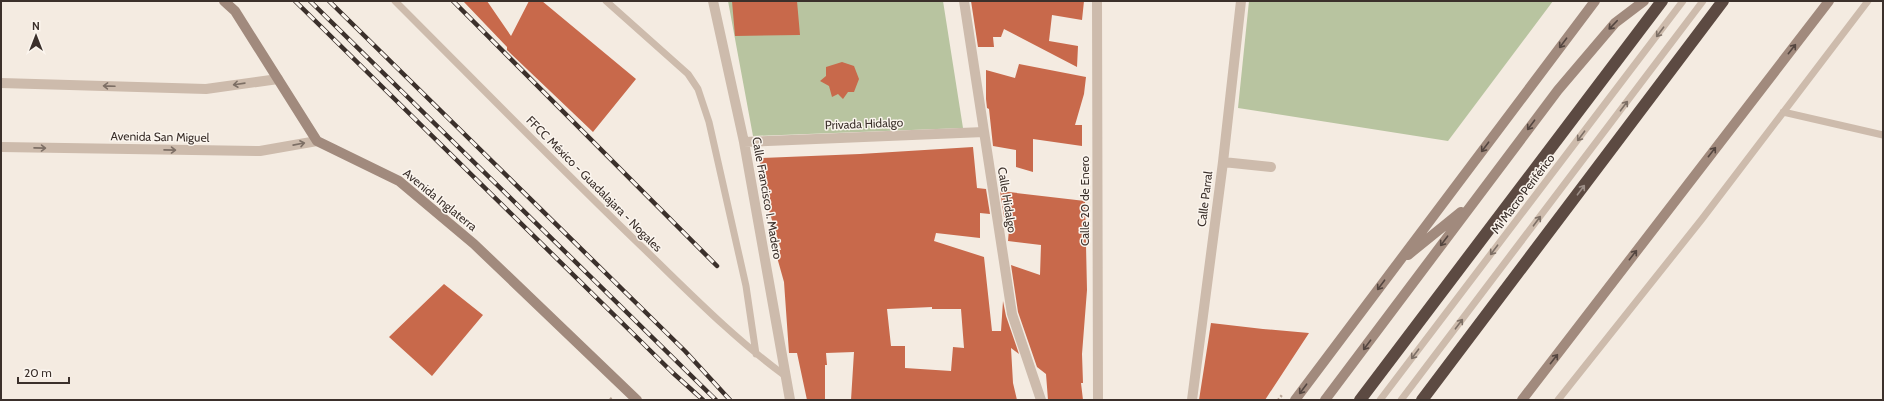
<svg xmlns="http://www.w3.org/2000/svg" width="1884" height="401" viewBox="0 0 1884 401" font-family="Cabin,sans-serif">
	<style>
		.green { fill: #b8c4a0 }
		.building { fill: #c8694b; fill-rule: evenodd }
		.lines { fill: none; stroke-linecap: round; stroke-linejoin: round }
		.path { stroke: #b9a596; stroke-width: 2.5; stroke-dasharray: 2 2; stroke-linecap: butt }
		.lane { stroke: #cdbbac; stroke-width: 7 }
		.street { stroke: #cdbbac; stroke-width: 10 }
		.secondary { stroke: #a18a7d; stroke-width: 10 }
		.highway { stroke: #5c4a42; stroke-width: 12 }
		.rail-casing { stroke: #3b302b; stroke-width: 4.5 }
		.rail { stroke: #fbf5ee; stroke-width: 3; stroke-dasharray: 9; stroke-linecap: butt }
		.oneway { stroke: #544640 }
		.oneway2 { stroke: #7d6f65 }
		.oneway3 { stroke: #9c8e87 }
		.labels { text-anchor: middle; stroke-width: 3; stroke-linejoin: round; paint-order: stroke }
		.street-label { font-size: 12px; fill: #3b302b; stroke: #fbf5ee }
	</style>
	<rect width="100%" height="100%" fill="#f4ebe1"/>
	<path class="green" d="M728,1H943L963,128L753,136Z
		M1249,1H1553L1448,141L1238,108Z"/>
	<path class="building" d="M463,1H487L511,36L529,1H542L636,79L593,132L507,50V47Z
		M732,1H797L800,35L735,36Z
		M971,1H1084L1082,20L1052,15L1049,41L1078,46L1077,67L1004,29L1001,37H993L994,47H978Z
		M842,62L854,66L859,79L854,92H848L843,99L838,94L832,97L829,86L820,81L826,76V67Z
		M1019,64L1086,77L1084,94L1075,125H1082V146L1033,139V172L1016,167V150L993,146L989,109L987,108L986,99V70L1015,78Z
		M973,147L977,188L986,189L990,214L980,213V238L936,233L934,241L984,257L992,331H1001L1003,301L1006,316L1019,354L1011,348L1013,383L1017,400H851L854,352L826,353L827,365H825V400H807L797,353H789L784,282L775,250H781L765,197H768L759,158L860,154ZM932,307V309H961L964,348L953,347L951,371L905,368V346H891L887,309Z
		M1000,191L1085,201L1087,290L1082,354L1083,383H1081L1083,400H1048L1046,374L1037,367L1018,312L1011,265L1040,275L1041,245L1008,241L1010,218L1004,217Z
		M444,284L483,315L432,376L389,337Z
		M1211,323L1263,329L1309,333L1265,400H1199Z"/>
	<g class="lines">
		<path class="path" d="M610,398L612,400
			M1278,400L1282,395"/>
		<path class="lane" d="M395,1C476,82 556,164 639,244C686,289 731,336 784,375
			M606,1L688,74L698,89L709,122L746,286L756,354
			M1783,112L1883,135
			M1380,400L1683,1
			M1401,400L1703,1
			M1558,400L1702,219L1868,1"/>
		<path class="street" d="M713,1L744,142L790,400
			M964,1L1012,314L1041,400
			M1097,1L1098,400
			M1,83L206,89L278,79
			M744,142L984,132
			M1,147L260,151L317,141
			M1223,162L1271,167
			M1192,400L1223,162L1241,1"/>
		<path class="secondary" d="M224,1L235,11L317,141L399,181L474,244L637,400
			M1408,255L1461,212
			M1295,400L1595,1
			M1325,400L1558,90L1615,23L1644,1
			M1522,400L1829,1"/>
		<path class="highway" d="M1360,400L1662,1
			M1422,400L1723,1"/>
		<g class="rail-casing">
			<path id="rail" d="M295,1L673,373L703,400
				M310,1L716,400
				M329,1L685,351L730,400
				M453,1L717,266"/>
		</g>
		<use href="#rail" class="rail"/>
	</g>
	<defs><path id="oneway-shaft" d="M-6 0H5M1.5-3L5.5 0L1.5 3" fill="none" stroke-width="1.6" stroke-linecap="round" stroke-linejoin="round"/></defs>
	<g class="oneway">
		<use href="#oneway-shaft" transform="translate(1613 25) rotate(134)"/>
		<use href="#oneway-shaft" transform="translate(1563 43) rotate(127)"/>
		<use href="#oneway-shaft" transform="translate(1792 49) rotate(-52)"/>
		<use href="#oneway-shaft" transform="translate(1531 125) rotate(127)"/>
		<use href="#oneway-shaft" transform="translate(1485 147) rotate(127)"/>
		<use href="#oneway-shaft" transform="translate(1712 152) rotate(-52)"/>
		<use href="#oneway-shaft" transform="translate(1444 241) rotate(127)"/>
		<use href="#oneway-shaft" transform="translate(1633 255) rotate(-52)"/>
		<use href="#oneway-shaft" transform="translate(1381 285) rotate(127)"/>
		<use href="#oneway-shaft" transform="translate(1367 345) rotate(127)"/>
		<use href="#oneway-shaft" transform="translate(1554 359) rotate(-52)"/>
		<use href="#oneway-shaft" transform="translate(1303 389) rotate(127)"/>
	</g>
	<g class="oneway2">
		<use href="#oneway-shaft" transform="translate(1660 32) rotate(127)"/>
		<use href="#oneway-shaft" transform="translate(239 84) rotate(172)"/>
		<use href="#oneway-shaft" transform="translate(109 86) rotate(-178)"/>
		<use href="#oneway-shaft" transform="translate(1624 106) rotate(-53)"/>
		<use href="#oneway-shaft" transform="translate(1581 136) rotate(127)"/>
		<use href="#oneway-shaft" transform="translate(299 144) rotate(-11)"/>
		<use href="#oneway-shaft" transform="translate(40 148) rotate(1)"/>
		<use href="#oneway-shaft" transform="translate(170 150) rotate(1)"/>
		<use href="#oneway-shaft" transform="translate(1537 221) rotate(-53)"/>
		<use href="#oneway-shaft" transform="translate(1494 250) rotate(127)"/>
		<use href="#oneway-shaft" transform="translate(1459 324) rotate(-53)"/>
		<use href="#oneway-shaft" transform="translate(1415 354) rotate(127)"/>
	</g>
	<use class="oneway3" href="#oneway-shaft" transform="translate(1581 190) rotate(-53)"/>
	<g class="labels">
		<g class="street-label">
			<text transform="translate(864 124) rotate(-2)" y="4">Privada Hidalgo</text>
			<text transform="translate(160 137) rotate(1)" y="4">Avenida San Miguel</text>
			<text transform="translate(594 184) rotate(45)" y="4">FFCC México - Guadalajara - Nogales</text>
			<text transform="translate(1523 194) rotate(-53)" y="4">Mi Macro Periférico</text>
			<text transform="translate(767 198) rotate(80)" y="4">Calle Francisco I. Madero</text>
			<text transform="translate(1205 199) rotate(-83)" y="4">Calle Parral</text>
			<text transform="translate(440 200) rotate(39)" y="4">Avenida Inglaterra</text>
			<text transform="translate(1007 200) rotate(81)" y="4">Calle Hidalgo</text>
			<text transform="translate(1085 201) rotate(-90)" y="4">Calle 20 de Enero</text>
		</g>
	</g>
	<rect width="1884" height="401" fill="none" stroke="#3b302b" stroke-width="4"/>
	<g transform="translate(36 36)" stroke="#fbf5ee" stroke-width="3" paint-order="stroke">
	<path d="M0-3L7 15L0 10L-7 15Z" fill="#3b302b"/>
	<text y="-6" font-size="11" font-weight="bold" text-anchor="middle" fill="#3b302b">N</text>
	</g>
	<path d="M18 377v6h51v-6" fill="none" stroke="#3b302b" stroke-width="2"/>
	<text x="24" y="377" font-size="12" fill="#3b302b" stroke="#fbf5ee" stroke-width="3" paint-order="stroke">20 m</text>
</svg>
